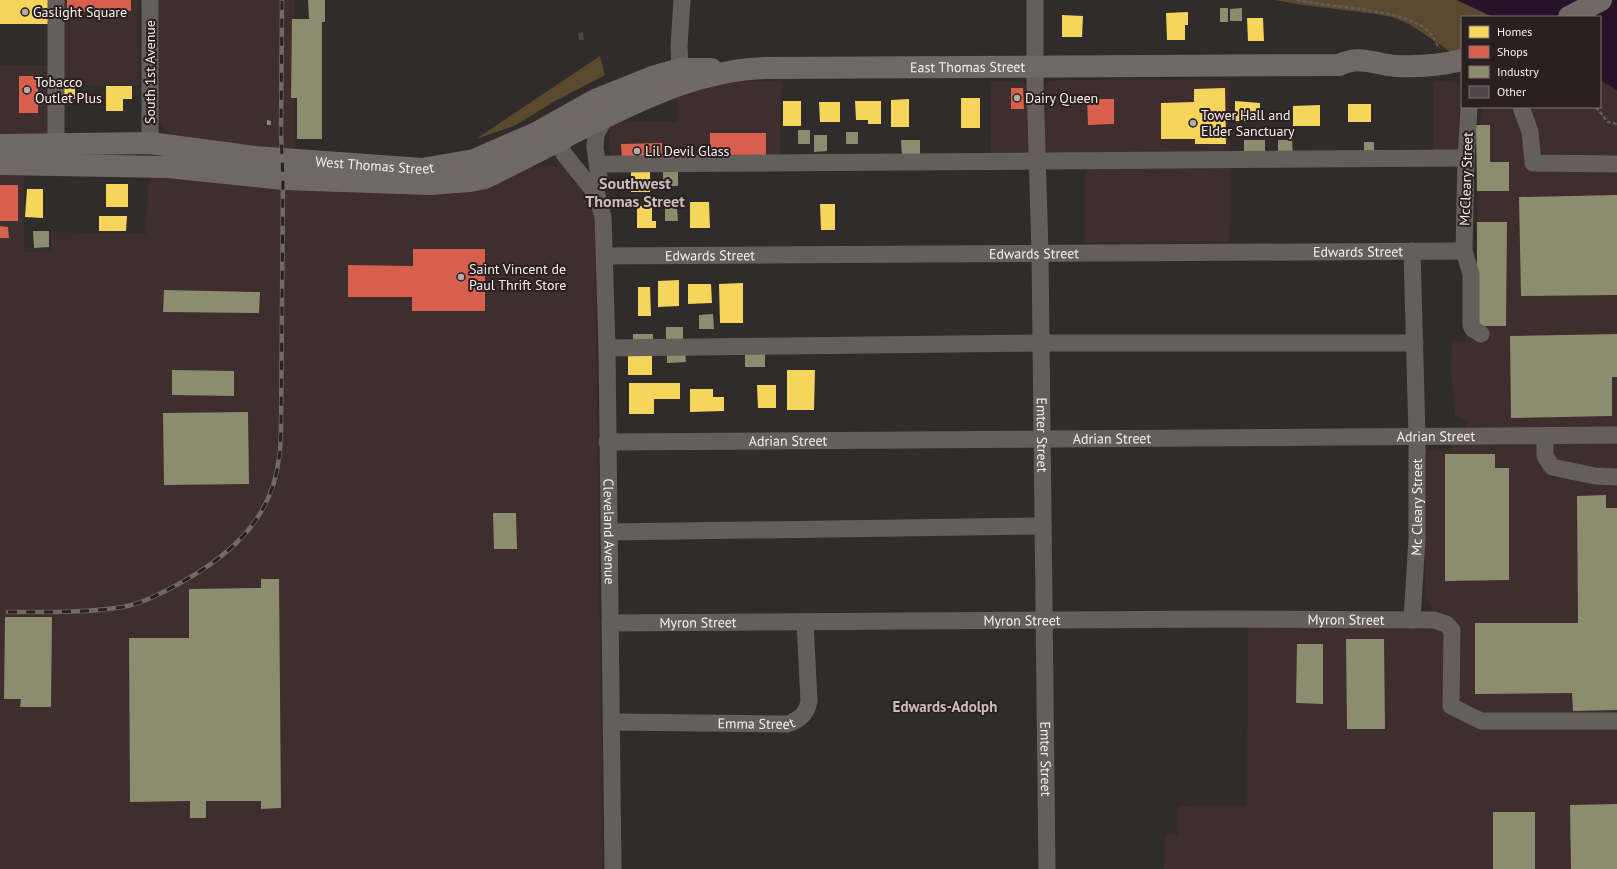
<svg xmlns="http://www.w3.org/2000/svg" width="1617" height="869" viewBox="0 0 1617 869" font-family="'PT Sans',sans-serif">
	<style>
		.built { fill: #3e2e2d }
		.green { fill: #5a492e }
		.water { fill: #28122a }
		.homes { fill: #f6d55c }
		.shops { fill: #d6604d }
		.industry { fill: #8c8c6e }
		.building { fill: #4f4548 }
		.lines { fill: none; stroke-linecap: round; stroke-linejoin: round }
		.path { stroke: #615c5b; stroke-width: 2.5; stroke-dasharray: 4 2; stroke-linecap: butt }
		.minor { stroke: #655f5c; stroke-width: 17 }
		.major { stroke: #706864; stroke-width: 22 }
		.rail-casing { stroke: #6f6a68; stroke-width: 4.5 }
		.rail { stroke: #2a201f; stroke-width: 3; stroke-dasharray: 9; stroke-linecap: butt }
		.poi-dot { fill: #b1abaa; stroke: #2a201f; stroke-width: 1.5 }
		.labels { text-anchor: middle; stroke-width: 4; stroke-linejoin: round; paint-order: stroke }
		.poi-label { font-size: 14px; fill: #f6efee; stroke: #2a201f; text-anchor: start }
		.street-label { font-size: 14px; fill: #f6efee; stroke: #2a201f }
		.neighbourhood-label { font-size: 15px; font-weight: bold; fill: #c9bcbb; stroke: #2a201f }
		.quarter-label { font-size: 16px; font-weight: bold; fill: #c9bcbb; stroke: #2a201f }
	</style>
	<rect width="100%" height="100%" fill="#312c2c"/>
	<path class="built" d="M59,0H138L139,85H58Z
		M159,0H295L294,154L175,136L164,130L160,123L158,116Z
		M0,66H50L48,146L0,145Z
		M1056,80H1230L1229,242L1085,243V157H1044V90L1048,82Z
		M1600,80L1617,90V869H1164L1165,835H1178L1179,806L1247,805L1248,627H1418L1424,629L1433,611L1428,602L1425,585V451L1450,450L1468,422L1455,416L1451,368L1452,341H1466L1464,260H1477L1476,125H1480L1483,107H1600Z
		M678,81H781L780,159L610,160L609,122H677Z
		M1451,81L1457,84L1459,89V114L1456,155H1433V83Z
		M991,82H1023L1027,85L1029,157H990Z
		M576,166H582L588,168L591,171L594,179L603,869H0V175H24V252L51,251V232L146,234L149,173L276,168Z"/>
	<path class="green" d="M1275,0H1457L1493,17H1462V55L1457,56L1409,24L1392,17L1375,14L1303,5Z
		M600,56L605,75L553,102L516,125L476,139Z"/>
	<path class="water" d="M1457,0H1617V90L1600,80V17H1493Z"/>
	<path class="homes" d="M0,0H51L50,24H0Z
		M1188,12V25H1185V40H1167L1166,13Z
		M1062,15L1083,16L1082,37H1062Z
		M1247,18H1263L1264,41H1248Z
		M61,86H75V99H61Z
		M106,86H132V99H123V111H106Z
		M1225,88L1226,144H1195V139H1161V103L1194,102V89Z
		M961,98H980V128H961Z
		M909,99V127H891V100Z
		M783,101H801V126H783Z
		M855,101H881V124H868V120H856Z
		M1235,101L1260,103V121H1235Z
		M819,102H840V122H820Z
		M1348,104H1371V122H1348Z
		M1320,105V126H1293V106Z
		M631,170L650,171V192H631Z
		M106,184H128V207H106Z
		M27,189H43V218L25,217Z
		M690,202H709L710,228H690Z
		M820,204H835V230H821Z
		M652,205V221H656V228H637V206Z
		M99,216H127L126,231H99Z
		M679,280V306L658,307V281Z
		M743,283V323H720L719,284Z
		M688,284H711L712,303L688,304Z
		M638,287H650L651,316H638Z
		M628,356H652V375H628Z
		M787,370H815L814,410H787Z
		M629,383H680V399H654V414H629Z
		M757,385H776V408H758Z
		M690,389H713V397H724V411L690,412Z"/>
	<path class="shops" d="M67,0H131V11L67,12Z
		M19,76H38V113H19Z
		M1011,88H1023L1024,109H1011Z
		M1087,99H1114V124L1088,125Z
		M710,133H766V156L710,157Z
		M662,143V158L622,159L621,144Z
		M0,185H18V221H0Z
		M0,226L8,227L9,238H0Z
		M413,249H485V311H412V297H348V265L413,266Z"/>
	<path class="industry" d="M308,0H325V22H322V139H297V98H291L292,19H309Z
		M1220,8H1228V22H1220Z
		M1242,8V21H1230V9Z
		M267,120L271,121V125H267Z
		M1476,125H1490V162H1509V191H1477Z
		M798,130H810V144H798Z
		M846,132H858V144H846Z
		M814,135H827V151L814,152Z
		M901,140H920V156H902Z
		M1244,140H1265V153H1244Z
		M1278,140H1292L1293,154H1278Z
		M1364,142H1374V154L1364,155Z
		M663,172H678V186H663Z
		M1617,195V295L1521,296L1519,197Z
		M665,208H677L678,221H665Z
		M1477,222H1507L1506,326H1477Z
		M33,231H49V247L34,248Z
		M164,290L260,292L259,313L163,312Z
		M713,314L714,329H699V315Z
		M666,327H683V342H666Z
		M633,334H653V344H633Z
		M1617,334V377H1612V416L1511,418L1510,336Z
		M685,350L686,362L667,363V351Z
		M745,352H765V367H745Z
		M172,370L234,371V396L172,395Z
		M248,412L249,484L164,485L163,413Z
		M1445,454H1495V468H1509V580L1445,581Z
		M1606,495V508H1617V710L1573,711L1572,693L1475,694V623H1578L1577,496Z
		M493,513H516L517,549H494Z
		M261,579H279L281,808L261,809V801H206V818H190V801L130,802L129,638H189V589L261,588Z
		M5,617H52L51,707H20L21,699H4Z
		M1346,639H1384L1385,729H1347Z
		M1297,644H1323V704L1296,703Z
		M1617,804V869H1571L1570,805Z
		M1493,812H1535V869H1493Z"/>
	<path class="building" d="M583,32L584,40H579L578,33Z"/>
	<g class="lines">
		<path class="path" d="M1297,0C1330,8 1406,8 1429,32C1433,36 1436,43 1439,48
			M1596,107L1608,122L1617,124"/>
		<g class="minor">
			<path id="s1" d="M1035,0V83L1040,253L1047,869"/>
			<path d="M680,69L679,46L682,0"/>
			<path d="M1469,107L1466,158L1464,251L1471,274V325L1473,329L1481,334"/>
			<path d="M1521,107L1530,132L1533,163L1617,164"/>
			<path id="s2" d="M554,130L564,154L597,195L603,217L607,348L613,869"/>
			<path d="M150,143V0"/>
			<path d="M56,144V0"/>
			<path d="M598,166L608,164L1466,158"/>
			<path d="M599,177L595,147L596,135L605,117"/>
			<path id="s3" d="M605,256L1464,251"/>
			<path d="M607,348L1041,343H1415"/>
			<path d="M1545,436V456L1552,467L1595,476L1617,477"/>
			<path id="s4" d="M607,442L1617,435"/>
			<path d="M609,532L1043,526"/>
			<path id="s5" d="M1412,620L1417,538V436L1412,251"/>
			<path id="s6" d="M610,623L1228,619L1434,620L1446,624L1452,630L1451,706L1481,721H1617"/>
			<path id="s7" d="M612,722L787,724C799,721 807,713 809,701L805,622"/>
		</g>
		<g class="major">
			<path d="M1569,17L1601,0"/>
			<path id="s8" d="M0,145L150,143L255,157L422,169L474,160L536,133L595,100L655,76L680,69H711"/>
			<path id="s9" d="M0,164L168,167L283,179L430,184L470,181L485,178C513,164 542,150 569,135C630,104 696,70 766,68L1339,65C1362,54 1374,65 1397,66C1419,67 1441,65 1462,60"/>
		</g>
		<g class="rail-casing">
			<path id="rail" d="M8,612C47,612 85,613 123,607C144,603 164,592 182,582C232,554 272,518 279,458C281,449 280,440 281,431L283,179L281,133L282,0"/>
		</g>
		<use href="#rail" class="rail"/>
	</g>
	<g class="poi-dot">
		<circle cx="25" cy="12" r="4"/>
		<circle cx="27" cy="90" r="4"/>
		<circle cx="1017" cy="98" r="4"/>
		<circle cx="1193" cy="123" r="4"/>
		<circle cx="637" cy="151" r="4"/>
		<circle cx="461" cy="277" r="4"/>
	</g>
	<g class="labels">
		<g class="poi-label">
			<text x="33" y="17">Gaslight Square</text>
			<text x="35" y="87">Tobacco<tspan x="35" dy="16">Outlet Plus</tspan></text>
			<text x="1025" y="103">Dairy Queen</text>
			<text x="1201" y="120">Tower Hall and<tspan x="1201" dy="16">Elder Sanctuary</tspan></text>
			<text x="645" y="156">Lil Devil Glass</text>
			<text x="469" y="274">Saint Vincent de<tspan x="469" dy="16">Paul Thrift Store</tspan></text>
		</g>
		<g class="street-label">
			<text dy="5" stroke="none"><textPath href="#s9" startOffset="992">East Thomas Street</textPath></text>
			<text transform="translate(150 72) rotate(-90)" y="5">South 1st Avenue</text>
			<text dy="5" stroke="none"><textPath href="#s8" startOffset="376">West Thomas Street</textPath></text>
			<text transform="translate(1466 179) rotate(-88)" y="5">McCleary Street</text>
			<text dy="5" stroke="none"><textPath href="#s3" startOffset="753">Edwards Street</textPath></text>
			<text dy="5" stroke="none"><textPath href="#s3" startOffset="429">Edwards Street</textPath></text>
			<text dy="5" stroke="none"><textPath href="#s3" startOffset="105">Edwards Street</textPath></text>
			<text dy="5" stroke="none"><textPath href="#s1" startOffset="435">Emter Street</textPath></text>
			<text dy="5" stroke="none"><textPath href="#s4" startOffset="829">Adrian Street</textPath></text>
			<text dy="5" stroke="none"><textPath href="#s4" startOffset="505">Adrian Street</textPath></text>
			<text dy="5" stroke="none"><textPath href="#s4" startOffset="181">Adrian Street</textPath></text>
			<text dy="5" stroke="none"><textPath href="#s5" startOffset="113">Mc Cleary Street</textPath></text>
			<text dy="5" stroke="none"><textPath href="#s2" startOffset="416">Cleveland Avenue</textPath></text>
			<text dy="5" stroke="none"><textPath href="#s6" startOffset="736">Myron Street</textPath></text>
			<text dy="5" stroke="none"><textPath href="#s6" startOffset="412">Myron Street</textPath></text>
			<text dy="5" stroke="none"><textPath href="#s6" startOffset="88">Myron Street</textPath></text>
			<text dy="5" stroke="none"><textPath href="#s7" startOffset="144">Emma Street</textPath></text>
			<text dy="5" stroke="none"><textPath href="#s1" startOffset="759">Emter Street</textPath></text>
		</g>
		<g class="neighbourhood-label">
			<text x="945" y="712">Edwards-Adolph</text>
		</g>
		<g class="quarter-label">
			<text x="635" y="189">Southwest<tspan x="635" dy="18">Thomas Street</tspan></text>
		</g>
	</g>
	<rect x="1461" y="16" width="140" height="92" fill="#2a201f" stroke="#7c7372"/>
	<rect x="1469" y="26" width="20" height="12" fill="#f6d55c" stroke="#7c7372"/>
	<text x="1497" y="36" font-size="12" fill="#f6efee">Homes</text>
	<rect x="1469" y="46" width="20" height="12" fill="#d6604d" stroke="#7c7372"/>
	<text x="1497" y="56" font-size="12" fill="#f6efee">Shops</text>
	<rect x="1469" y="66" width="20" height="12" fill="#8c8c6e" stroke="#7c7372"/>
	<text x="1497" y="76" font-size="12" fill="#f6efee">Industry</text>
	<rect x="1469" y="86" width="20" height="12" fill="#4f4548" stroke="#7c7372"/>
	<text x="1497" y="96" font-size="12" fill="#f6efee">Other</text>
</svg>
